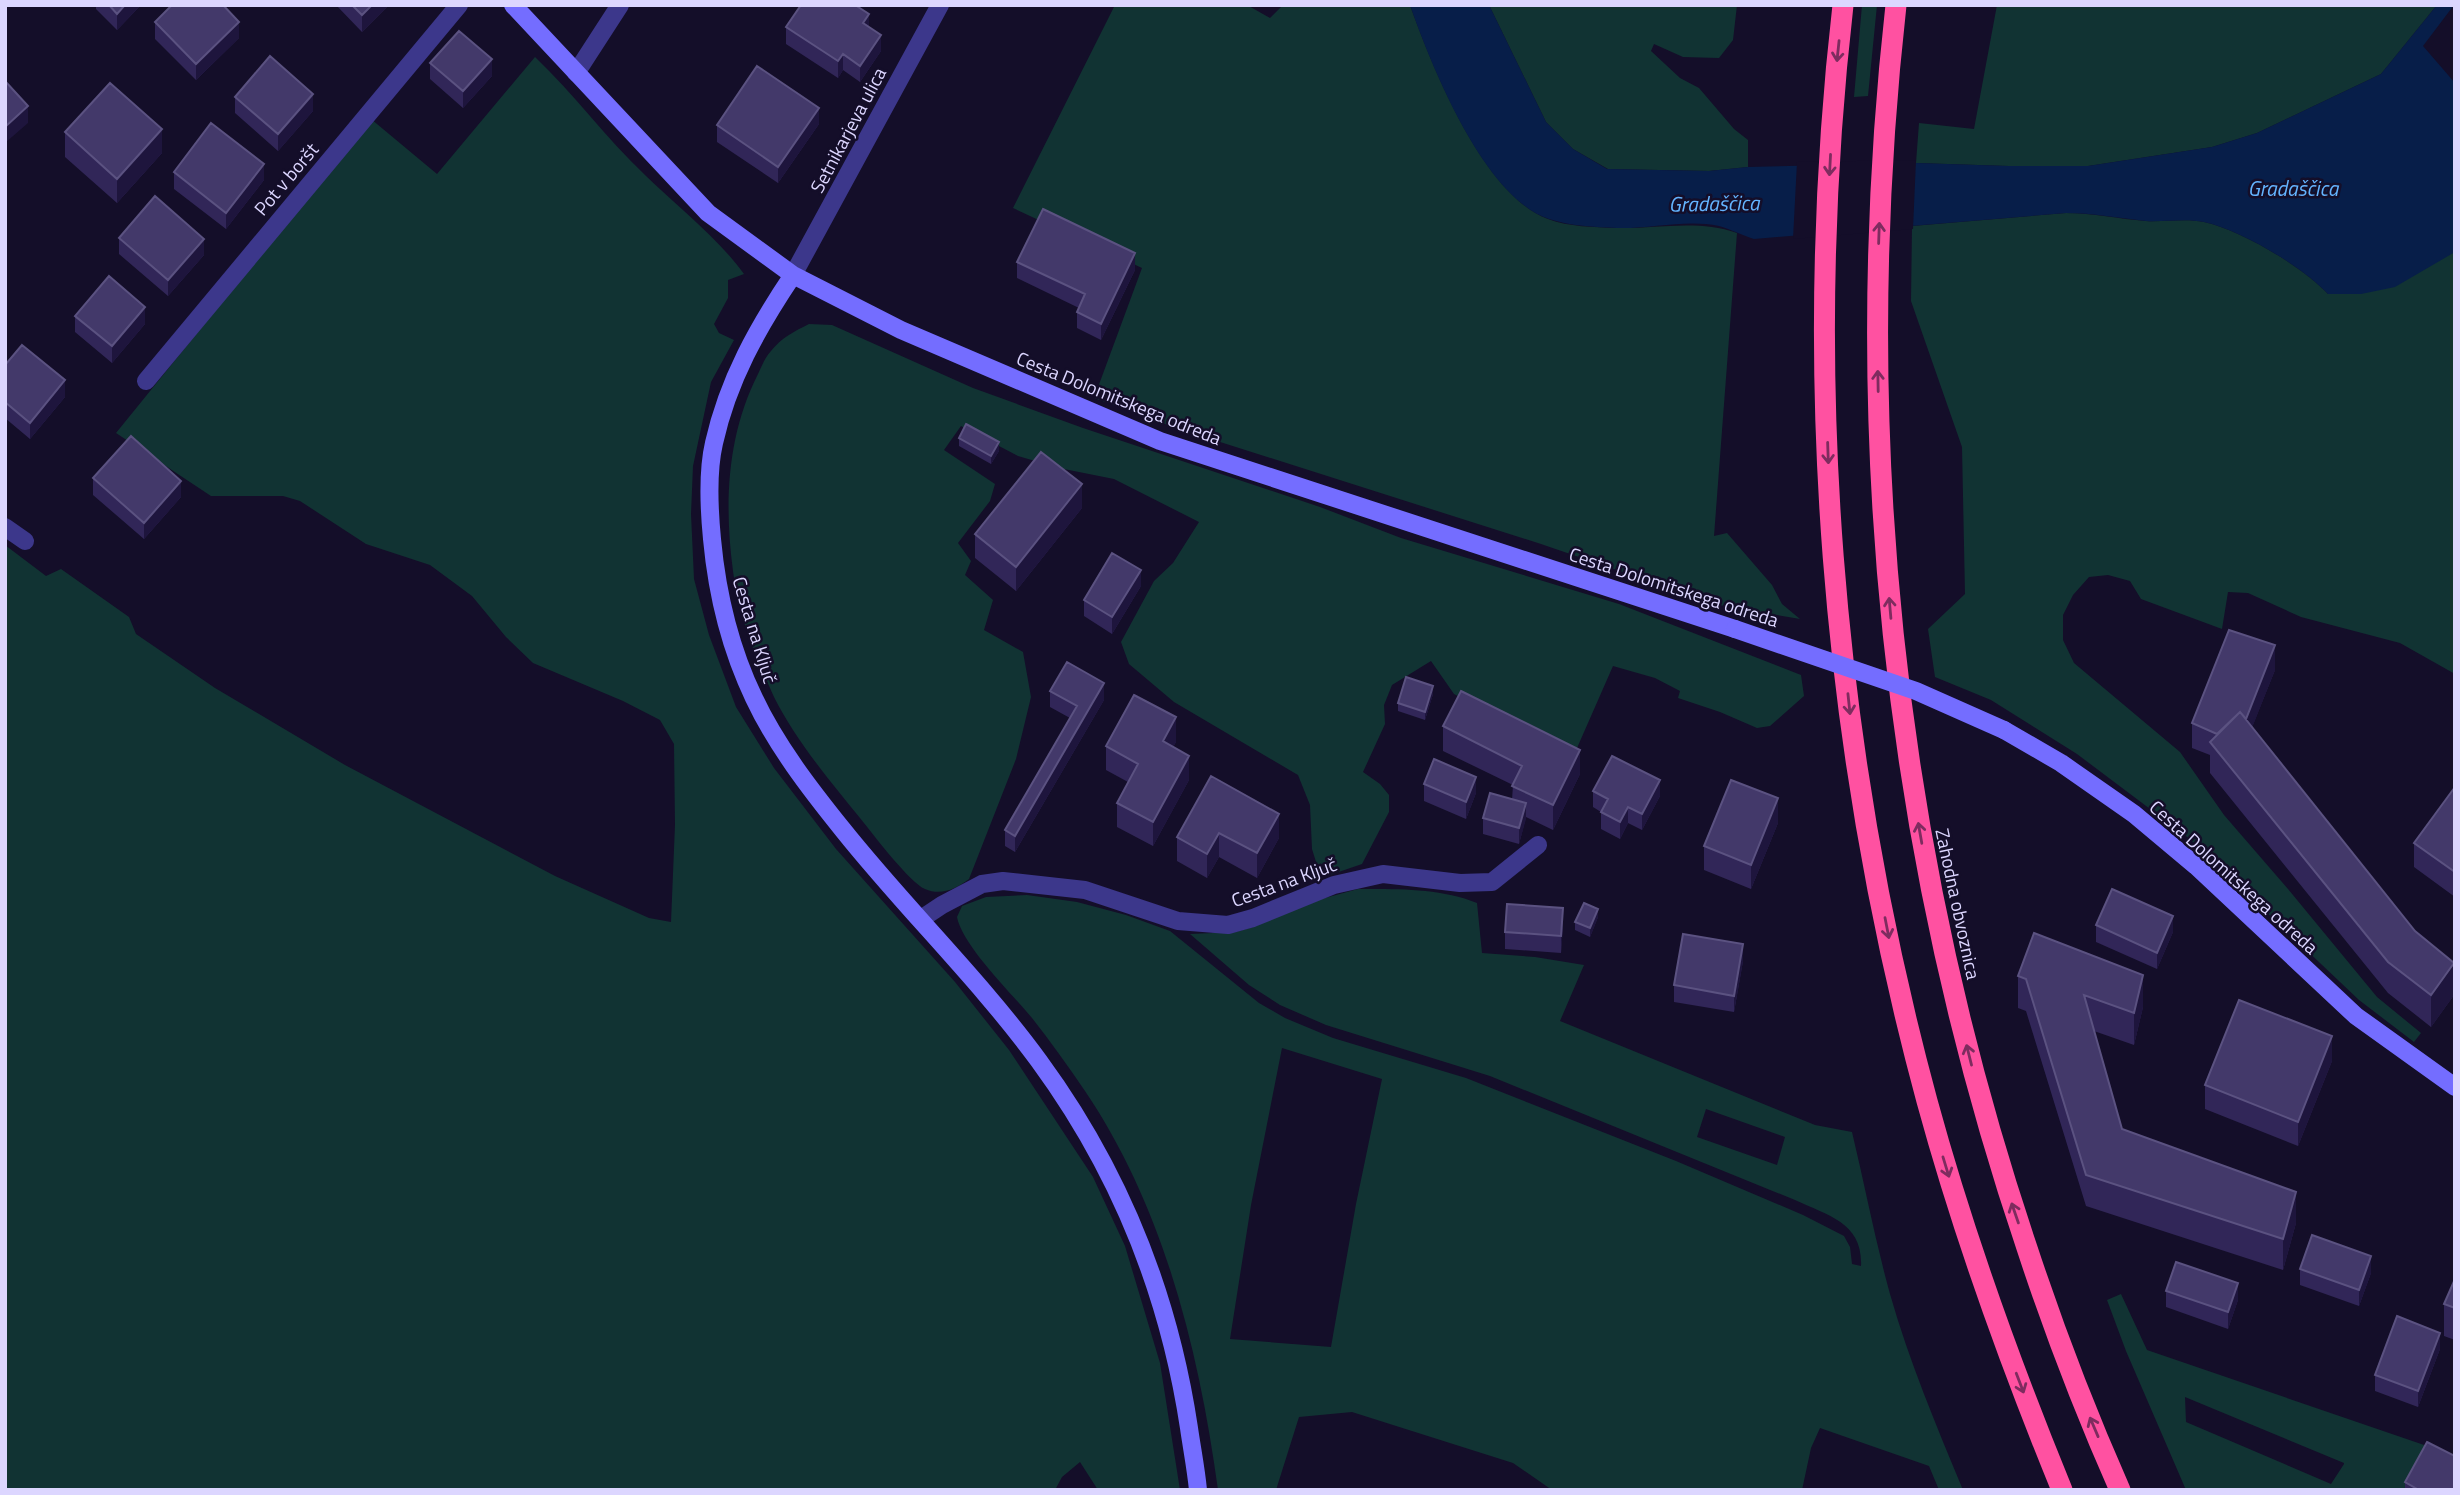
<svg xmlns="http://www.w3.org/2000/svg" width="2460" height="1495" viewBox="0 0 2460 1495" font-family="'Titillium Web',sans-serif">
	<style>
		.green { fill: #133; fill-rule: evenodd }
		.water { fill: #071e49 }
		.pier { fill: #140e29 }
		.lines { fill: none; stroke-linecap: round; stroke-linejoin: round }
		.street { stroke: #3c378b; stroke-width: 18 }
		.secondary { stroke: #746dff; stroke-width: 18 }
		.highway { stroke: #ff51a1; stroke-width: 21 }
		.secondary-bridge { stroke: #746dff; stroke-width: 18 }
		.wall { fill: #312658 }
		.shaded-wall { fill: #1e153d }
		.building { fill: #43396a; stroke: #5b5281; stroke-width: 2 }
		.oneway { stroke: #7e2c5f }
		.labels { text-anchor: middle; stroke-width: 5; stroke-linejoin: round; paint-order: stroke }
		.street-label { font-size: 19px; fill: #dcd6ff; stroke: #140e29 }
		.water-label { font-size: 21px; font-style: italic; fill: #64b4ff; stroke: #140e29 }
	</style>
	<rect width="100%" height="100%" fill="#140e29"/>
	<path class="green" d="M1115,5H1247L1270,18L1283,5H1410C1432,66 1483,195 1548,219C1569,227 1594,227 1616,228C1657,229 1697,219 1737,233L1714,536L1727,533L1772,585L1782,604L1800,619L1719,605L1541,544L1173,427L1094,398L1142,268L1013,208Z
		M1489,5H1737L1733,40L1719,58L1683,57L1654,44L1651,51L1680,78L1699,88L1734,129L1748,140V167L1709,171L1608,169L1573,149L1546,122Z
		M1862,5H1877L1868,96L1854,97Z
		M1997,5H2437L2381,74L2257,133L2212,147L2088,166H2008L1916,163L1919,123L1974,129Z
		M535,57C574,94 606,138 645,175C677,206 719,239 744,274L728,280V298L714,324L719,333L734,340L711,382L693,466L691,514L694,579L709,635L736,707L774,768L836,849L955,982L1009,1050L1093,1177L1125,1246L1160,1363L1180,1490H1098L1080,1462L1062,1477L1055,1490H5V545L46,576L61,569L129,617L136,634L215,688L345,765L555,876L649,918L671,922L675,825L674,744L660,720L623,701L533,663L506,637L472,596L430,565L366,544L300,501L283,496H211L116,433L371,119L437,174Z
		M2066,213C2093,213 2119,219 2146,221C2165,222 2186,218 2204,222C2241,230 2303,267 2328,294L2455,252V674L2400,643L2301,617L2248,593L2228,592L2222,629L2141,599L2130,581L2108,575L2089,577L2073,595L2063,615V640L2074,663L2180,752L2224,815L2288,889L2377,997L2421,1033L2414,1042L2359,1000L2186,836L2077,754L1991,700L1935,677L1928,629L1965,594L1962,447L1911,301L1912,226Z
		M809,324L832,325L973,388L1083,428L1320,507L1401,538L1619,604L1801,675L1804,696L1770,726L1757,728L1720,712L1678,698L1680,691L1655,678L1613,666L1577,748L1553,744L1454,694L1431,661L1392,685L1384,705L1385,724L1363,772L1380,784L1389,795V812L1362,864L1321,878L1312,849L1310,805L1298,775L1174,702L1129,664L1121,642L1154,581L1173,563L1199,522L1114,479L1059,468L1018,456L961,426L944,450L995,484L990,501L958,543L971,561L965,575L993,600L984,630L1023,652L1031,697L1016,759L969,879C956,889 941,896 925,889C910,883 872,833 860,818C830,781 796,741 774,697C756,658 738,615 733,571C724,504 727,435 758,374C762,366 765,357 771,351C781,338 795,331 809,324Z
		M1358,889C1397,889 1440,888 1477,903L1482,953L1535,957L1584,965L1560,1021L1815,1125L1852,1132C1865,1186 1875,1240 1890,1294C1909,1361 1936,1425 1963,1490H1939L1929,1466L1820,1428L1811,1448L1802,1490H1552L1513,1463L1352,1412L1299,1417L1276,1490H1218C1199,1351 1164,1208 1085,1091C1068,1066 1050,1041 1032,1018C1012,994 962,945 957,917L962,906L986,897L1027,895L1077,902L1126,915L1170,931L1259,1003L1285,1018L1333,1038L1466,1078L1676,1161L1803,1215L1844,1236L1850,1247L1852,1264L1861,1266C1863,1223 1829,1216 1795,1200L1490,1076L1326,1025L1280,1005L1249,985L1190,934L1236,932L1253,927L1314,901ZM1282,1048L1382,1079L1356,1204L1331,1347L1230,1339L1251,1205ZM1706,1109L1785,1137L1777,1165L1697,1137Z
		M2121,1294L2147,1350L2427,1446L2406,1490H2186L2126,1351L2107,1300ZM2185,1397L2344,1463V1464L2331,1484L2186,1422Z"/>
	<path class="water" d="M1410,5H1489L1546,122L1573,149L1607,169L1709,171L1748,167L1916,163L2008,166H2088L2212,147L2257,133L2381,74L2437,5H2454L2423,46L2455,83V252L2395,287L2361,294H2328C2303,267 2241,230 2204,222C2186,218 2165,222 2146,221C2119,218 2093,213 2066,213L1754,239C1742,235 1730,229 1719,226C1686,219 1651,229 1617,228C1595,227 1570,226 1549,219C1484,198 1431,65 1410,5Z"/>
	<path class="pier" d="M1916,160L1913,229L1793,239L1797,162Z"/>
	<g class="lines">
		<path class="street" d="M576,73L620,5
			M793,275L940,5
			M146,381L459,5
			M5,527L25,541
			M921,919L942,905L982,884L1003,881L1085,890L1178,921L1228,925L1253,918L1334,885L1383,874L1460,883L1492,882L1538,845"/>
		<path class="secondary" d="M513,5L708,213L793,275L901,330L1160,441L1735,629
			M793,275C758,327 728,380 714,443C707,473 709,508 712,539C717,593 730,648 754,698C776,745 810,789 843,830C906,909 979,979 1039,1061C1119,1170 1169,1295 1189,1428C1192,1449 1196,1469 1198,1490
			M2004,730L2061,763L2134,814L2196,866L2356,1016L2455,1087"/>
		<path class="highway" d="M1843,5C1801,370 1831,747 1927,1101C1963,1233 2010,1363 2062,1490
			M1896,5C1849,424 1892,849 2027,1248C2054,1330 2085,1411 2120,1490"/>
		<path class="secondary-bridge" d="M1735,629L1916,691L2004,730"/>
	</g>
	<path class="wall" d="M96,5H141L117,30L96,9Z
		M336,5H388V6L362,32Z
		M155,22L239,38L196,80L155,39Z
		M786,27H869L881,51L860,82L843,70L838,78L786,44Z
		M430,63L492,76L463,108L430,79Z
		M235,97L313,111L278,151L235,113Z
		M819,124L778,183L717,142V125Z
		M65,132L162,153L117,203L65,157Z
		M174,172L264,180L226,229L174,189Z
		M119,238L204,255L168,296L119,254Z
		M1017,262L1135,270L1101,340L1077,328V312L1079,308L1017,278Z
		M75,316L145,324L112,363L75,332Z
		M5,365L65,397L30,439L5,418Z
		M959,438L999,451L991,464L959,446Z
		M93,478L181,497L144,539L93,495Z
		M1082,508L1016,591L975,558V534Z
		M1141,586L1112,634L1084,616V600Z
		M2275,670L2252,727L2454,995L2431,1027L2388,993L2210,773V755L2192,748V723Z
		M1050,691L1104,700L1015,852L1005,846V830L1070,718L1050,707Z
		M1433,694L1425,720L1398,711V703Z
		M1443,726L1580,774L1553,830L1526,817L1519,844L1483,834V818L1512,800L1513,785L1443,751Z
		M1176,742L1173,747L1189,780L1153,846L1117,827V803L1128,782L1106,770V746Z
		M1211,776L1279,838L1257,878L1219,857L1207,878L1177,861V837Z
		M1424,784L1476,793L1466,819L1424,801Z
		M2455,787V897L2414,867V843Z
		M1593,791L1660,796L1642,830L1628,823L1620,839L1601,829V812L1593,807Z
		M1778,823L1751,889L1704,870V846Z
		M1598,917L1590,937L1575,930V922Z
		M1563,925L1561,953L1505,949V932Z
		M2096,925L2173,932L2157,969L2096,942Z
		M1743,961L1734,1012L1674,1002V985Z
		M2018,976L2143,1007L2134,1045L2094,1031L2122,1129L2296,1223L2283,1270L2086,1206L2026,1011L2018,1008Z
		M2332,1061L2298,1146L2205,1109V1085Z
		M2300,1269L2371,1273L2359,1306L2300,1285Z
		M2455,1279V1340L2444,1336V1304Z
		M2166,1291L2238,1300L2228,1329L2166,1307Z
		M2440,1349L2418,1407L2375,1391V1375Z
		M2405,1482L2455,1490H2405Z"/>
	<path class="shaded-wall" d="M125,5H141L117,30V14Z
		M372,5H388V6L362,32V15Z
		M869,14V31L863,23Z
		M239,22V38L196,80V64Z
		M881,35V51L860,82V66Z
		M843,54V70L838,78V61Z
		M492,59V76L463,108V91Z
		M313,94V111L278,151V134Z
		M28,106V123L5,143V127Z
		M819,108V124L778,183V167Z
		M162,129V153L117,203V179Z
		M264,164V180L226,229V213Z
		M204,239V255L168,296V280Z
		M1135,253V270L1101,340V324Z
		M145,307V324L112,363V346Z
		M65,380V397L30,439V423Z
		M999,442V451L991,464V456Z
		M181,481V497L144,539V523Z
		M1082,484V508L1016,591V567Z
		M1141,570V586L1112,634V617Z
		M2275,645V670L2244,748V724Z
		M1104,683V700L1015,852V836Z
		M1433,686V694L1425,720V712Z
		M1176,717V742L1163,766V741Z
		M1580,750V774L1553,830V805Z
		M1189,756V780L1153,846V822Z
		M1476,777V793L1466,819V802Z
		M1660,780V796L1642,830V814Z
		M1778,798V823L1751,889V865Z
		M1526,803V819L1519,844V828Z
		M1628,807V823L1620,839V822Z
		M1279,814V838L1257,878V853Z
		M1219,833V857L1207,878V854Z
		M1563,908V925L1561,953V936Z
		M1598,909V917L1590,937V928Z
		M2173,916V932L2157,969V953Z
		M1743,944V961L1734,1012V996Z
		M2454,963V995L2431,1027V995Z
		M2143,975V1007L2134,1045V1013Z
		M2332,1036V1061L2298,1146V1122Z
		M2296,1192V1223L2283,1270V1239Z
		M2371,1256V1273L2359,1306V1290Z
		M2238,1283V1300L2228,1329V1312Z
		M2440,1333V1349L2418,1407V1391Z"/>
	<path class="building" d="M109,5H125L117,14Z
		M172,5H223L239,22L196,64L155,22Z
		M352,5H372L362,15Z
		M801,5H855L869,14L863,23L881,35L860,66L843,54L838,61L786,27Z
		M459,31L492,59L463,91L430,63Z
		M270,56L313,94L278,134L235,97Z
		M757,66L819,108L778,167L717,125Z
		M5,81L28,106L5,127Z
		M110,83L162,129L117,179L65,132Z
		M211,123L264,164L226,213L174,172Z
		M155,196L204,239L168,280L119,238Z
		M1043,209L1135,253L1101,324L1077,312L1085,294L1017,262Z
		M109,276L145,307L112,346L75,316Z
		M22,345L65,380L30,423L5,402V365Z
		M966,424L999,442L991,456L959,438Z
		M131,436L181,481L144,523L93,478Z
		M1041,452L1082,484L1016,567L975,534Z
		M1112,553L1141,570L1112,617L1084,600Z
		M2229,630L2275,645L2246,719L2240,712L2217,734L2192,723Z
		M1067,662L1104,683L1015,836L1005,830L1077,706L1050,691Z
		M1406,677L1433,686L1425,712L1398,703Z
		M1461,691L1580,750L1553,805L1512,786L1522,766L1443,726Z
		M1134,695L1176,717L1163,741L1189,756L1153,822L1117,803L1138,764L1106,746Z
		M2240,712L2415,931L2454,963L2431,995L2388,962L2210,742Z
		M1612,756L1660,780L1642,814L1628,807L1620,822L1601,812L1608,799L1593,791Z
		M1434,759L1476,777L1466,802L1424,784Z
		M1211,776L1279,814L1257,853L1219,833L1207,854L1177,837Z
		M1731,780L1778,798L1751,865L1704,846Z
		M2455,787V872L2414,843Z
		M1490,793L1526,803L1519,828L1483,818Z
		M2112,889L2173,916L2157,953L2096,925Z
		M1584,903L1598,909L1590,928L1575,922Z
		M1507,904L1563,908L1561,936L1505,932Z
		M2034,933L2143,975L2134,1013L2084,995L2122,1129L2296,1192L2283,1239L2086,1175L2026,979L2018,976Z
		M1683,934L1743,944L1734,996L1674,985Z
		M2239,1000L2332,1036L2298,1122L2205,1085Z
		M2312,1235L2371,1256L2359,1290L2300,1269Z
		M2176,1262L2238,1283L2228,1312L2166,1291Z
		M2455,1279V1308L2444,1304Z
		M2397,1316L2440,1333L2418,1391L2375,1375Z
		M2427,1442L2455,1456V1490H2419L2405,1482Z"/>
	<defs><path id="oneway-shaft" d="M-6 0H5M1.5-3L5.5 0L1.5 3" fill="none" stroke-width="1.6" stroke-linecap="round" stroke-linejoin="round" transform="scale(1.75)"/></defs>
	<g class="oneway">
		<use href="#oneway-shaft" transform="translate(1838 51) rotate(96)"/>
		<use href="#oneway-shaft" transform="translate(1830 165) rotate(93)"/>
		<use href="#oneway-shaft" transform="translate(1879 233) rotate(-88)"/>
		<use href="#oneway-shaft" transform="translate(1878 381) rotate(-91)"/>
		<use href="#oneway-shaft" transform="translate(1828 453) rotate(88)"/>
		<use href="#oneway-shaft" transform="translate(1890 608) rotate(-95)"/>
		<use href="#oneway-shaft" transform="translate(1849 704) rotate(84)"/>
		<use href="#oneway-shaft" transform="translate(1920 833) rotate(-100)"/>
		<use href="#oneway-shaft" transform="translate(1887 928) rotate(79)"/>
		<use href="#oneway-shaft" transform="translate(1969 1055) rotate(-104)"/>
		<use href="#oneway-shaft" transform="translate(1946 1167) rotate(73)"/>
		<use href="#oneway-shaft" transform="translate(2015 1213) rotate(-109)"/>
		<use href="#oneway-shaft" transform="translate(2020 1383) rotate(69)"/>
		<use href="#oneway-shaft" transform="translate(2094 1427) rotate(-113)"/>
	</g>
	<g class="labels">
		<g class="street-label">
			<text transform="translate(848 130) rotate(-62)" y="7">Setnikarjeva ulica</text>
			<text transform="translate(286 179) rotate(-50)" y="7">Pot v boršt</text>
			<text transform="translate(1119 398) rotate(22)" y="7">Cesta Dolomitskega odreda</text>
			<text transform="translate(1674 587) rotate(18)" y="7">Cesta Dolomitskega odreda</text>
			<text transform="translate(755 630) rotate(73)" y="7">Cesta na Ključ</text>
			<text transform="translate(2234 877) rotate(42)" y="7">Cesta Dolomitskega odreda</text>
			<text transform="translate(1284 882) rotate(-20)" y="7">Cesta na Ključ</text>
			<text transform="translate(1958 904) rotate(78)" y="7">Zahodna obvoznica</text>
		</g>
		<g class="water-label">
			<text x="2293" y="196">Gradaščica</text>
			<text transform="translate(1714 204) rotate(-1)" y="7">Gradaščica</text>
		</g>
	</g>
	<rect width="2460" height="1495" fill="none" stroke="#dcd6ff" stroke-width="14"/>
</svg>
